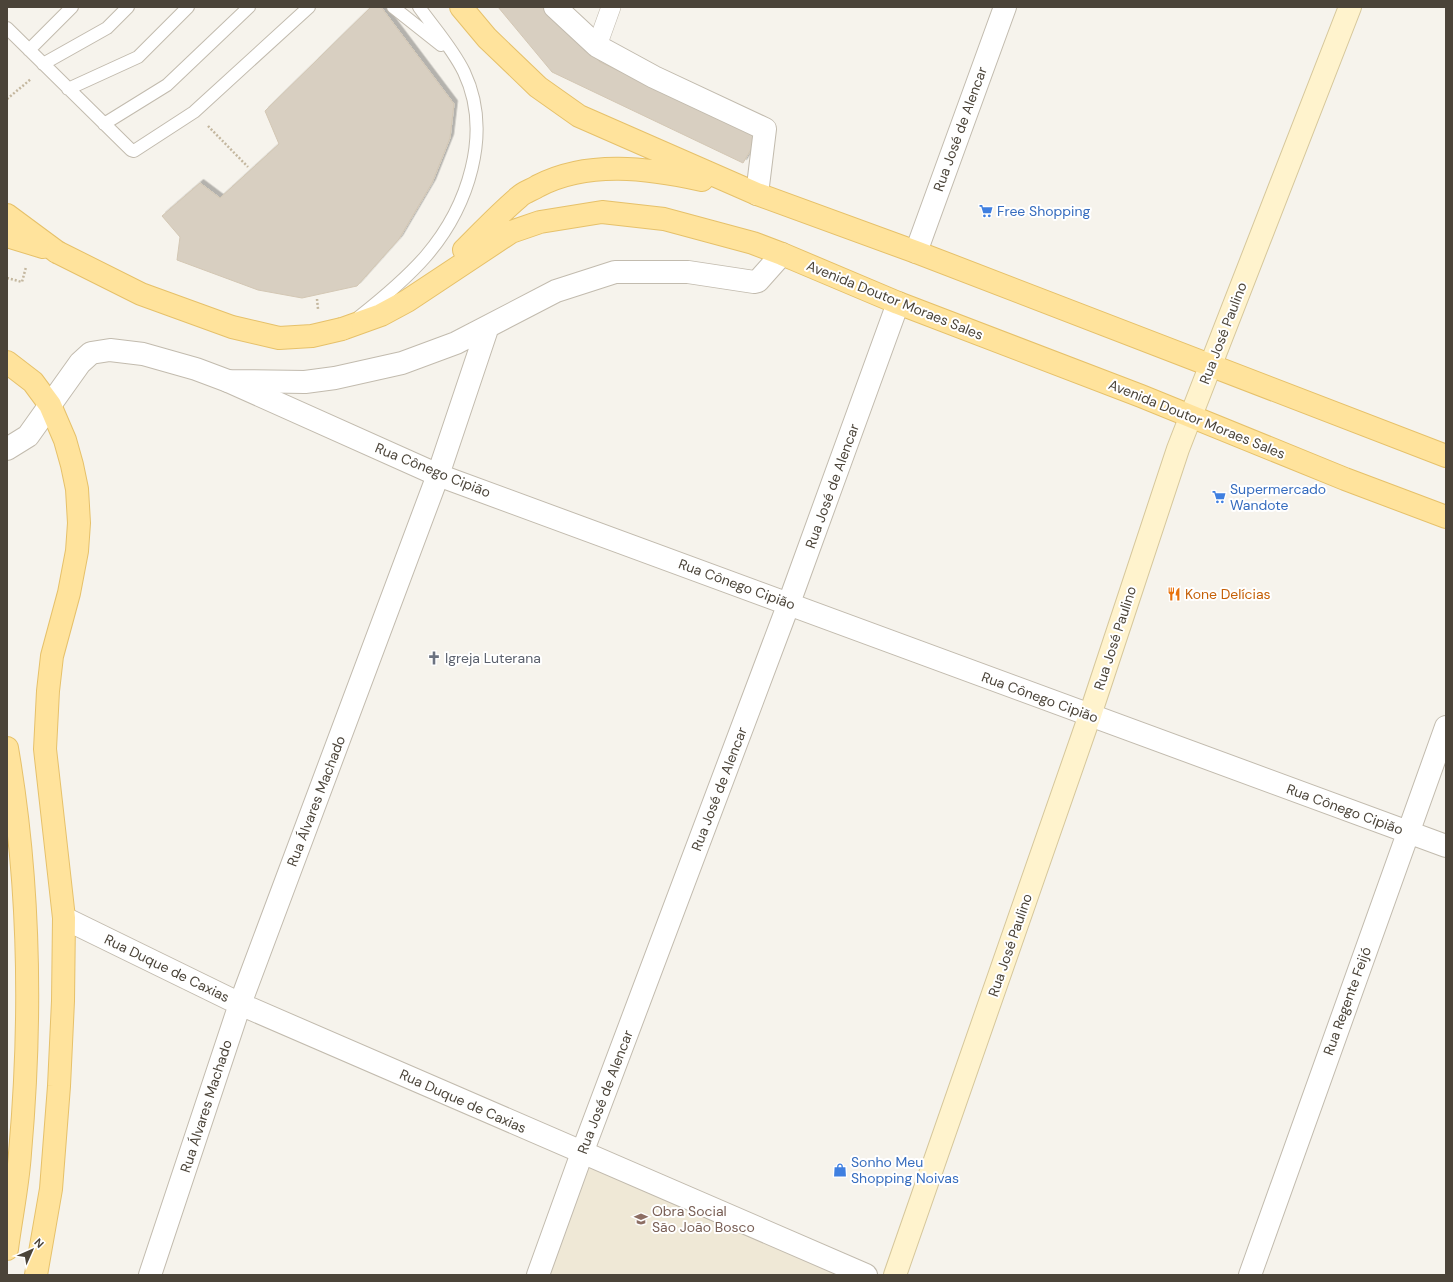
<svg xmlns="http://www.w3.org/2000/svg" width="1453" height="1282" viewBox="0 0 1453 1282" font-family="'DM Sans',sans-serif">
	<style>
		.education { fill: #efe8d6 }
		.building { fill: #d8cfc1; stroke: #d3c7b4; filter: url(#shadow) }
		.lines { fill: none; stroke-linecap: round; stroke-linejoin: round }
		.service-casing { stroke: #c2bbae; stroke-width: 14 }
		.pedestrian-casing { stroke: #c2bbae; stroke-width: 20 }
		.minor-casing { stroke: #c2bbae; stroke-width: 24 }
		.tertiary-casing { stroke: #c2bbae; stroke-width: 24 }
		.secondary-casing { stroke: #d6c79b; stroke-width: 24 }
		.primary-casing { stroke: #e6c16a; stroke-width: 24 }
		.path { stroke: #c4b79f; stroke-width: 2.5; stroke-dasharray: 2 2; stroke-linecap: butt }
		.service { stroke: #fff; stroke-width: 12 }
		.pedestrian { stroke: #fff; stroke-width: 19 }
		.minor { stroke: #fff; stroke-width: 22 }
		.tertiary { stroke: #fff; stroke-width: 22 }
		.secondary { stroke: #fff3cd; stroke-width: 22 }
		.primary { stroke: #ffe39c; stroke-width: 22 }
		.primary-bridge-casing { stroke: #e6c16a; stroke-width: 24; stroke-linecap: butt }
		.primary-bridge { stroke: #ffe39c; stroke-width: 22 }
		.labels { text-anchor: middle; stroke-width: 4; stroke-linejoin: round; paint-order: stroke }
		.street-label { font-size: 14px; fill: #4b4439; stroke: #fff }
		.shop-label { font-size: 14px; fill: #366cbe; stroke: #fff; text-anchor: start }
		.food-label { font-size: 14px; fill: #c56008; stroke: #fff; text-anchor: start }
		.worship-label { font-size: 14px; fill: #5b616d; stroke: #fff; text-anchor: start }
		.education-label { font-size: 14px; fill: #785e54; stroke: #fff; text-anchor: start }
	</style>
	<defs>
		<filter id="shadow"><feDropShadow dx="3.5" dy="-3.5" stdDeviation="0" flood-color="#0004"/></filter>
	</defs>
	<rect width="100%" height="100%" fill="#f6f3ec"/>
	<path class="education" d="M589,1162L841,1275H546Z"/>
	<path class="building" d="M371,7H381L454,104L450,138L432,183L399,239L357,286L302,298L258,290L177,260L180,237L162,216L200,183L220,198L279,144L265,111Z
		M498,7H544L600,62L759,136L743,163L552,72Z"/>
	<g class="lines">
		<g class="service-casing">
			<path id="service" d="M393,7L441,45
				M7,28L131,150L134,151L194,112L309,7
				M29,50L72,7
				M43,64L107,28L128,7
				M68,89L138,57L188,7
				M104,124L167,85L249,7
				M359,317C383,298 406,279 426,256C468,207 493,133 464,72C453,49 434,28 419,7"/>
		</g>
		<g class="pedestrian-casing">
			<path id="pedestrian" d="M597,46L611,7"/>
		</g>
		<g class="minor-casing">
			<path id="minor" d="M555,7L597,46L654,77L765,129L757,194
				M228,381L438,475L1446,846
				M538,1275L582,1153L789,603L898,303
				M1250,1275L1446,727"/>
		</g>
		<g class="tertiary-casing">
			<path id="tertiary" d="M916,252L1005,7
				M7,449L28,436L80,363L91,353L110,350L143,354L196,369L228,381L305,382L335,378L402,363L456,343L556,291L615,272H688L754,282L758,281L782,254
				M64,918L240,1004L866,1275
				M150,1275L240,1004L438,475L487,329"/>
		</g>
		<g class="secondary-casing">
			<path id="secondary" d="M895,1275L1090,715L1178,449L1350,7"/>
		</g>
		<g class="primary-casing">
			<path id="primary" d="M461,7L487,38L538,87L579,116L757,194L916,252L1446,456
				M7,215L57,252
				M7,236L43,247
				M464,250C482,232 500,213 519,197C524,192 532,190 538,186C588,160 648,168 702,180
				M342,329L381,315L407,301L511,232L540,222L602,212L664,219L753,243L782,254L898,303L1141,396L1345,479L1446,517
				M7,362L33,382L50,405L65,440L72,465L77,489L79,523L77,551L69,593L52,656L48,691L45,749L64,918L63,1001L59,1086L51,1189L36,1275
				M7,748C30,882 32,1018 20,1153C18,1185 11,1217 7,1249"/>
		</g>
		<path class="path" d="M7,99L31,79
			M208,126L248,167
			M7,278L22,282L26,267
			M317,299L318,309"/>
		<use href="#service" class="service"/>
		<use href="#pedestrian" class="pedestrian"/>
		<use href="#minor" class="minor"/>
		<use href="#tertiary" class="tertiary"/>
		<use href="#secondary" class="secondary"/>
		<use href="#primary" class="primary"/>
		<g class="primary-bridge-casing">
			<path id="primary-bridge" d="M57,252L141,294L232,327L279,338L312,336L342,329"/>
		</g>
		<use href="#primary-bridge" class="primary-bridge"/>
	</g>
	<defs>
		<g id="supermarket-bare" transform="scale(1.08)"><path d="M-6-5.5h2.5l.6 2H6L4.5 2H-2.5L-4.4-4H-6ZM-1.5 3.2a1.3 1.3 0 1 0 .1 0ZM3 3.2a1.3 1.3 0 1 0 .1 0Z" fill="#3f7fe0" stroke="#fff" stroke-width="2.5" paint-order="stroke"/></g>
		<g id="restaurant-bare" transform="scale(1.08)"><path d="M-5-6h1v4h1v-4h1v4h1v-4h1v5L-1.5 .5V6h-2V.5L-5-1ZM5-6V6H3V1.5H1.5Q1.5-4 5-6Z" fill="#e8710a" stroke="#fff" stroke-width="2.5" paint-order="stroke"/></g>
		<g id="church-bare" transform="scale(1.08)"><path d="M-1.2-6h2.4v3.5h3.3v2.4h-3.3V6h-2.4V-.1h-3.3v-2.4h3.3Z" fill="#6b7280" stroke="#fff" stroke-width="2.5" paint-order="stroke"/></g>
		<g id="shop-bare" transform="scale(1.08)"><path d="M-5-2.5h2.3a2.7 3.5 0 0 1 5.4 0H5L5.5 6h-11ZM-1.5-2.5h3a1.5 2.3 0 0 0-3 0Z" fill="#3f7fe0" stroke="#fff" stroke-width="2.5" paint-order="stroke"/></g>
		<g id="school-bare" transform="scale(1.08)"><path d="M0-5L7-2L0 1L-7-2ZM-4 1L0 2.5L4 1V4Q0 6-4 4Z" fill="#8d6e63" stroke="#fff" stroke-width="2.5" paint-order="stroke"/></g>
	</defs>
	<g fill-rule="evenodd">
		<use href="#supermarket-bare" x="986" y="211"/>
		<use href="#supermarket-bare" x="1219" y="497"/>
		<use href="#restaurant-bare" x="1174" y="594"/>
		<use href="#church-bare" x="434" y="658"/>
		<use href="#shop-bare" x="840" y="1170"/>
		<use href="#school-bare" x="641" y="1219"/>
	</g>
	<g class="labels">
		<g class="street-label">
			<text transform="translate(960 129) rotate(-70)" y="5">Rua José de Alencar</text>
			<text transform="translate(895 300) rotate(22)" y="5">Avenida Doutor Moraes Sales</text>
			<text transform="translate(1223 333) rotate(-69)" y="5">Rua José Paulino</text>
			<text transform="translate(1197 419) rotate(22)" y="5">Avenida Doutor Moraes Sales</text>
			<text transform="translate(433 470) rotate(22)" y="5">Rua Cônego Cipião</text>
			<text transform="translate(832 486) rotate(-70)" y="5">Rua José de Alencar</text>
			<text transform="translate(737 584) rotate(20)" y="5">Rua Cônego Cipião</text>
			<text transform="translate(1115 638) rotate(-72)" y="5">Rua José Paulino</text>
			<text transform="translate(1040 697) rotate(20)" y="5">Rua Cônego Cipião</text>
			<text transform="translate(719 789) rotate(-69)" y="5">Rua José de Alencar</text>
			<text transform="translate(316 801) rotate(-69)" y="5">Rua Álvares Machado</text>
			<text transform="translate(1345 809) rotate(20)" y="5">Rua Cônego Cipião</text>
			<text transform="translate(1010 945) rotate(-71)" y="5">Rua José Paulino</text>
			<text transform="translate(167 968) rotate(26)" y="5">Rua Duque de Caxias</text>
			<text transform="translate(1347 1001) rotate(-70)" y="5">Rua Regente Feijó</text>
			<text transform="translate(605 1092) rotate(-69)" y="5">Rua José de Alencar</text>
			<text transform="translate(463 1101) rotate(24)" y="5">Rua Duque de Caxias</text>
			<text transform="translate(206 1106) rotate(-72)" y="5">Rua Álvares Machado</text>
		</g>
		<g class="shop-label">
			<text x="997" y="216">Free Shopping</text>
			<text x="1230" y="494">Supermercado<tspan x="1230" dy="16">Wandote</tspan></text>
			<text x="851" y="1167">Sonho Meu<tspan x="851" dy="16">Shopping Noivas</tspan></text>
		</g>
		<g class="food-label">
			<text x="1185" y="599">Kone Delícias</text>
		</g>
		<g class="worship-label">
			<text x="445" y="663">Igreja Luterana</text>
		</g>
		<g class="education-label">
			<text x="652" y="1216">Obra Social<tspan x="652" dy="16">São João Bosco</tspan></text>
		</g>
	</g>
	<rect width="1453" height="1282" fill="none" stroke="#4b4439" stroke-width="16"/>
	<g transform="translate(32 1250) rotate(45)" stroke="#ffffff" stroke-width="3" paint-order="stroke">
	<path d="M0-3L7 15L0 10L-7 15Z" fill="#4b4439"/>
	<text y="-6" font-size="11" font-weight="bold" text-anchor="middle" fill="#4b4439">N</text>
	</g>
</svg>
